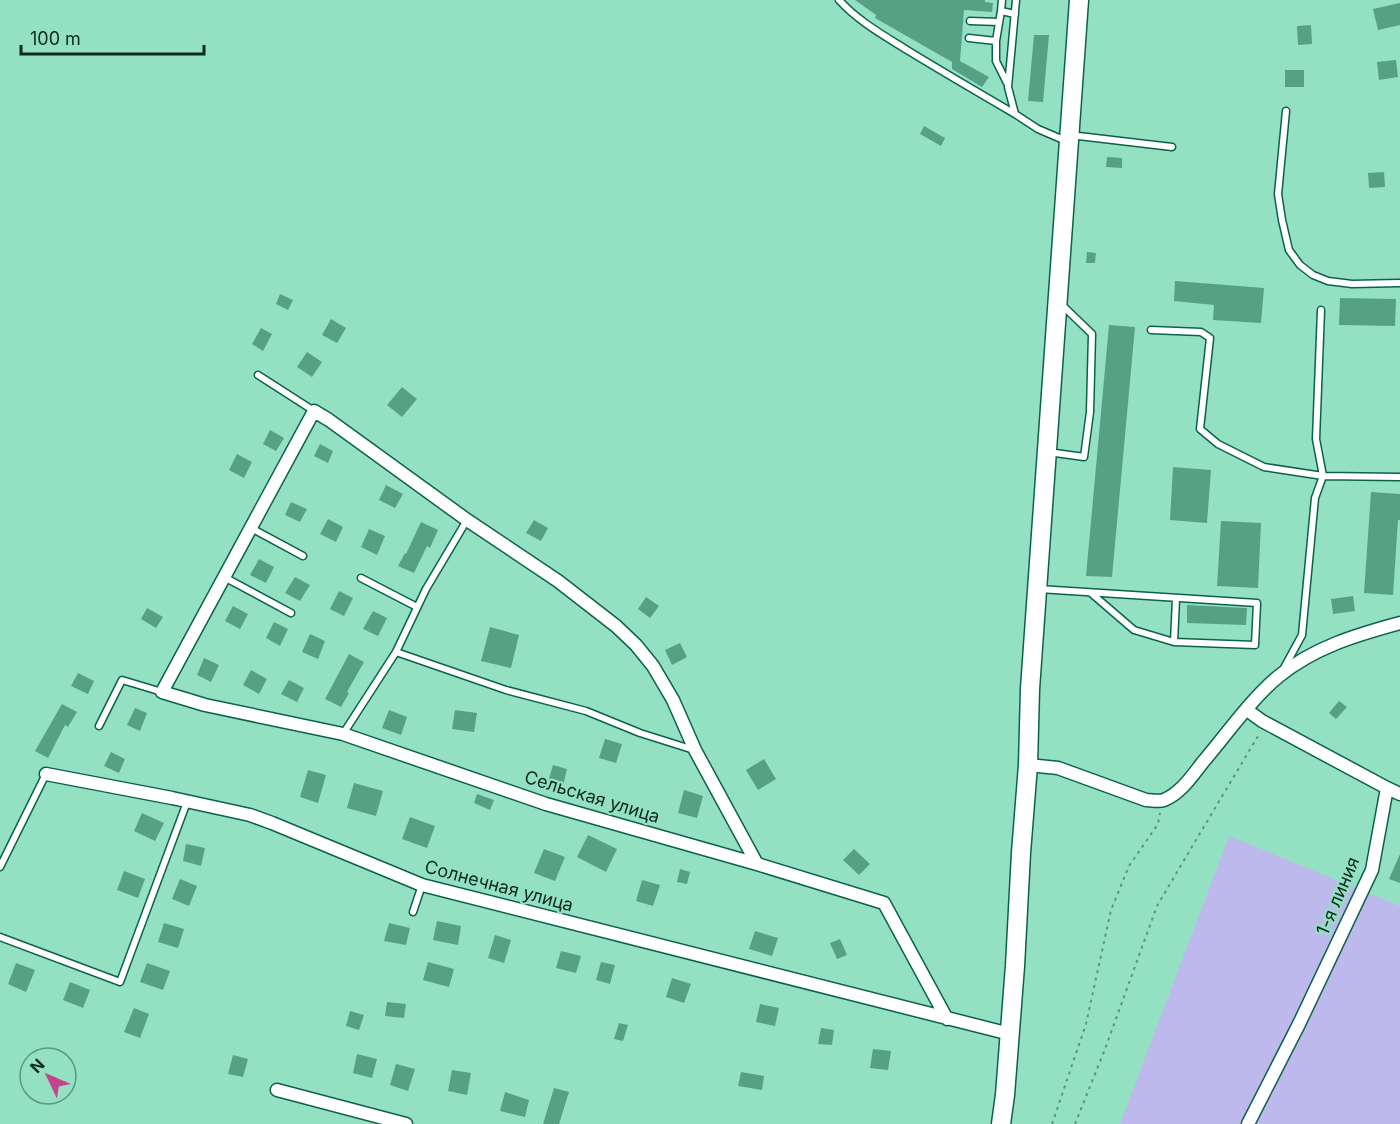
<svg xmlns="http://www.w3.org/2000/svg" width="1400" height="1124" viewBox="0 0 1400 1124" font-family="Inter,sans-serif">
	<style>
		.green { fill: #beb9ec }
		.building { fill: #56a186 }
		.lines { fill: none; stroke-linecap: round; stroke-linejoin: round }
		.service-casing { stroke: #0b624b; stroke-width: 9 }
		.minor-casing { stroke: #0b624b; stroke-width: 15 }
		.secondary-casing { stroke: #0b624b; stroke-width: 21 }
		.path { stroke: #5b9580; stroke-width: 2; stroke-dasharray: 3 4.5; stroke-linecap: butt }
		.service { stroke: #fff; stroke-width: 6 }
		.minor { stroke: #fff; stroke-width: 12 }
		.secondary { stroke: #fff; stroke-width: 18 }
		.labels { text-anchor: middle; stroke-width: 4.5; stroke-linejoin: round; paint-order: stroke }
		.street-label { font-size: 18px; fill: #0a2a20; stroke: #94e0c3 }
	</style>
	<rect width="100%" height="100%" fill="#94e0c3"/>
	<path class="green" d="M1229,836L1400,906V1124H1120Z"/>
	<path class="building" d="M855,0H985V2L993,3L992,12L964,10L960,61L989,77L982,87L952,69V62L875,18L876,15Z
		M1400,3V25L1378,30L1373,9Z
		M1311,25L1312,44L1298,45L1297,26Z
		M1034,35H1049L1043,102L1028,101Z
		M1396,60L1398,77L1379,80L1377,62Z
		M1285,70H1304V87H1285Z
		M924,126L945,138L941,146L920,134Z
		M1107,157L1122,158V168L1106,167Z
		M1384,172L1385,187L1369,188L1368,173Z
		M1087,252L1096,253L1095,263H1086Z
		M1175,281L1264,288L1261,323L1213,320L1214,305L1174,301Z
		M280,294L293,300L288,310L276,304Z
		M1340,298L1396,299L1395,326L1339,325Z
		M331,319L346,328L337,343L322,335Z
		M1109,325L1135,327L1112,577L1086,576Z
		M261,328L272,334L263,351L252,344Z
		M307,352L322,362L312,377L297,367Z
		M402,387L417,399L402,417L387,405Z
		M270,430L284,438L276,451L263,444Z
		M320,444L333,451L328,463L314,456Z
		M237,454L252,462L244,478L229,470Z
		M1173,467L1211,470L1207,523L1170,520Z
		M386,485L403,494L395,508L379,500Z
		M1371,492L1400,494V520H1398L1393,595L1364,593Z
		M291,502L307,509L300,522L285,515Z
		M328,519L343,527L336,542L320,534Z
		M534,520L548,528L541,541L526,533Z
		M1221,521L1261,523L1258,588L1217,586Z
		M421,522L438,530L430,548L427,546L414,573L398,566L405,553L406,554Z
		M369,529L385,536L377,555L361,547Z
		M259,559L274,567L266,583L250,575Z
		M295,577L310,585L300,601L285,593Z
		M339,591L353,598L344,616L330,609Z
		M1353,596L1355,611L1333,614L1331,599Z
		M646,597L659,606L650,618L638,609Z
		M1187,605L1247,608L1246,625L1187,623Z
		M233,606L248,614L240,629L225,621Z
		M147,608L163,617L156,628L141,619Z
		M373,611L387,618L378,636L363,629Z
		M274,622L288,629L280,646L266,638Z
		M490,627L519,635L511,668L481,661Z
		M310,634L325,641L318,659L302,652Z
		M680,643L687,657L672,665L665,650Z
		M349,654L364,662L347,692L349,693L341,707L325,699Z
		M204,658L219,665L211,682L197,675Z
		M251,670L267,679L259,694L243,685Z
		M78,673L94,681L88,694L71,686Z
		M289,680L304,688L297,702L281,694Z
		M1339,701L1347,707L1336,719L1329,713Z
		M62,704L77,712L68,727L65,725L48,758L35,751Z
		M135,708L147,713L140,731L127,725Z
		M389,710L407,717L401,735L382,728Z
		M455,710L477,713L474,732L452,729Z
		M605,739L622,744L616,763L599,758Z
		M111,752L125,759L119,773L104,766Z
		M764,759L776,779L758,790L746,770Z
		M553,765L567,769L563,786L548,782Z
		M308,770L326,775L318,803L300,797Z
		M354,783L383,791L376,816L347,808Z
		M684,790L703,796L697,818L678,813Z
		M477,794L494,800L490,810L474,803Z
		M142,813L164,823L155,841L134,831Z
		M410,817L435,826L427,848L402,839Z
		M588,835L617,849L606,872L577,857Z
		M186,844L205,848L201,866L183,861Z
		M544,849L565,857L555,881L534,873Z
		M854,849L870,864L859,875L843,860Z
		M1400,854V883L1389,879Z
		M680,869L690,872L687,884L677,882Z
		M124,871L145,879L138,898L117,890Z
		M180,879L197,886L189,906L172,899Z
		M642,880L660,885L653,906L636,901Z
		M437,921L461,926L458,945L433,940Z
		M164,923L184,929L178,948L158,942Z
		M389,923L410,928L406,945L384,941Z
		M755,931L778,938L772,956L749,949Z
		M495,935L511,940L504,963L488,958Z
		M840,939L847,955L837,959L830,943Z
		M561,951L581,956L576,973L556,968Z
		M428,962L454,969L449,987L423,980Z
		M601,962L615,965L610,984L596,980Z
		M16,963L35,970L26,992L8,984Z
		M147,963L170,971L163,990L140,982Z
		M672,978L691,984L684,1003L666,997Z
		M70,982L90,990L83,1008L63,1000Z
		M387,1002L406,1004L404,1018L385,1016Z
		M760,1004L779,1008L775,1026L756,1022Z
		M134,1008L149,1014L140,1038L124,1032Z
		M350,1011L364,1015L359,1030L346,1026Z
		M619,1023L628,1025L623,1041L614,1039Z
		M821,1028L834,1030L832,1045L818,1044Z
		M873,1049L891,1051L888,1070L870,1068Z
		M357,1054L377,1059L372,1078L353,1073Z
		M233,1055L248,1059L243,1077L228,1074Z
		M396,1064L415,1069L408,1091L390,1085Z
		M452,1070L471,1073L467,1095L448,1091Z
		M741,1072L764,1076L762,1090L738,1086Z
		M554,1088L569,1092L559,1124H543Z
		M505,1092L529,1100L525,1117L500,1111Z"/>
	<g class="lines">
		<g class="service-casing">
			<path id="service" d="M839,0C858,21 883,35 907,50C943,72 979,93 1015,114
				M1002,0L1001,11L1015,14
				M1016,0L1008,87L1015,114L1038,129L1066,141
				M1001,11L996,41V61L1008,85
				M970,21L999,22
				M969,38L996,41
				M1286,111L1278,194L1282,220L1289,250L1300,265L1313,275L1328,281L1352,284L1400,283
				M1070,135L1172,147
				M1151,330L1201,332L1210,338L1200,429L1218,444L1264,467L1323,476L1400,477
				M258,375L314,411
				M1048,452L1084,457L1090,412L1092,334L1061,304
				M251,528L303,556
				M224,577L291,613
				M361,578L417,607
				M1039,589L1257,603L1255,645L1174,642L1134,630L1091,593
				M1174,642L1176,599
				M396,652L506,690L586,711L640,733L694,750
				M1284,668L1302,635L1315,498L1323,476L1316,439L1321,310
				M99,726L122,680L162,692
				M343,734L396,652L426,589L467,520
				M0,867L46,774
				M413,912L422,885
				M0,937L120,982L187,802"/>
		</g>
		<g class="minor-casing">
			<path id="minor" d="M1247,710L1262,721L1387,788L1372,870L1299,1024L1248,1124
				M1028,765L1058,768L1146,800C1152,800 1159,802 1164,800C1181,793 1192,776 1203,762C1226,735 1252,698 1279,676C1315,647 1356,635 1400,623
				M46,774L172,798L250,815L272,823L422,885L1010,1034
				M1387,788L1400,794
				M757,864L695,750L673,700L653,666L636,645L616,626L558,581L467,520L329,420L314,411L162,692L205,705L343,734L546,804L757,864L884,903L947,1019
				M277,1090L406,1124"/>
		</g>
		<g class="secondary-casing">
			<path id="secondary" d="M1001,1124L1005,1095L1015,966L1021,853L1028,765L1030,689L1079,0"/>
		</g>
		<path class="path" d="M1052,1124L1086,1024L1111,910L1129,866L1158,824L1160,813
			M1075,1124L1105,1049L1157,906L1196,840L1258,736L1259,732"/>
		<use href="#service" class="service"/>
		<use href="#minor" class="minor"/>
		<use href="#secondary" class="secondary"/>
	</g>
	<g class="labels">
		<g class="street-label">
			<text transform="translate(592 797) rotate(17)" y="6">Сельская улица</text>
			<text transform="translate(499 886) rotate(15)" y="6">Солнечная улица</text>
			<text transform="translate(1338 896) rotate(-67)" y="6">1-я линия</text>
		</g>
	</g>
	<g transform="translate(48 1076) rotate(314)"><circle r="28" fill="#94e0c3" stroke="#5d9782" stroke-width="1.5"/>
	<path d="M0-4.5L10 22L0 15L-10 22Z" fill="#c4438d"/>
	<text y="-9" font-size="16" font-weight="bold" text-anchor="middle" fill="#0a2a20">N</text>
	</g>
	<path d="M21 45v9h183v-9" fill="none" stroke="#0a2a20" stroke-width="3"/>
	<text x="30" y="45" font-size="18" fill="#0a2a20" stroke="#94e0c3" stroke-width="4.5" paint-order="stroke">100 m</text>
</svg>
